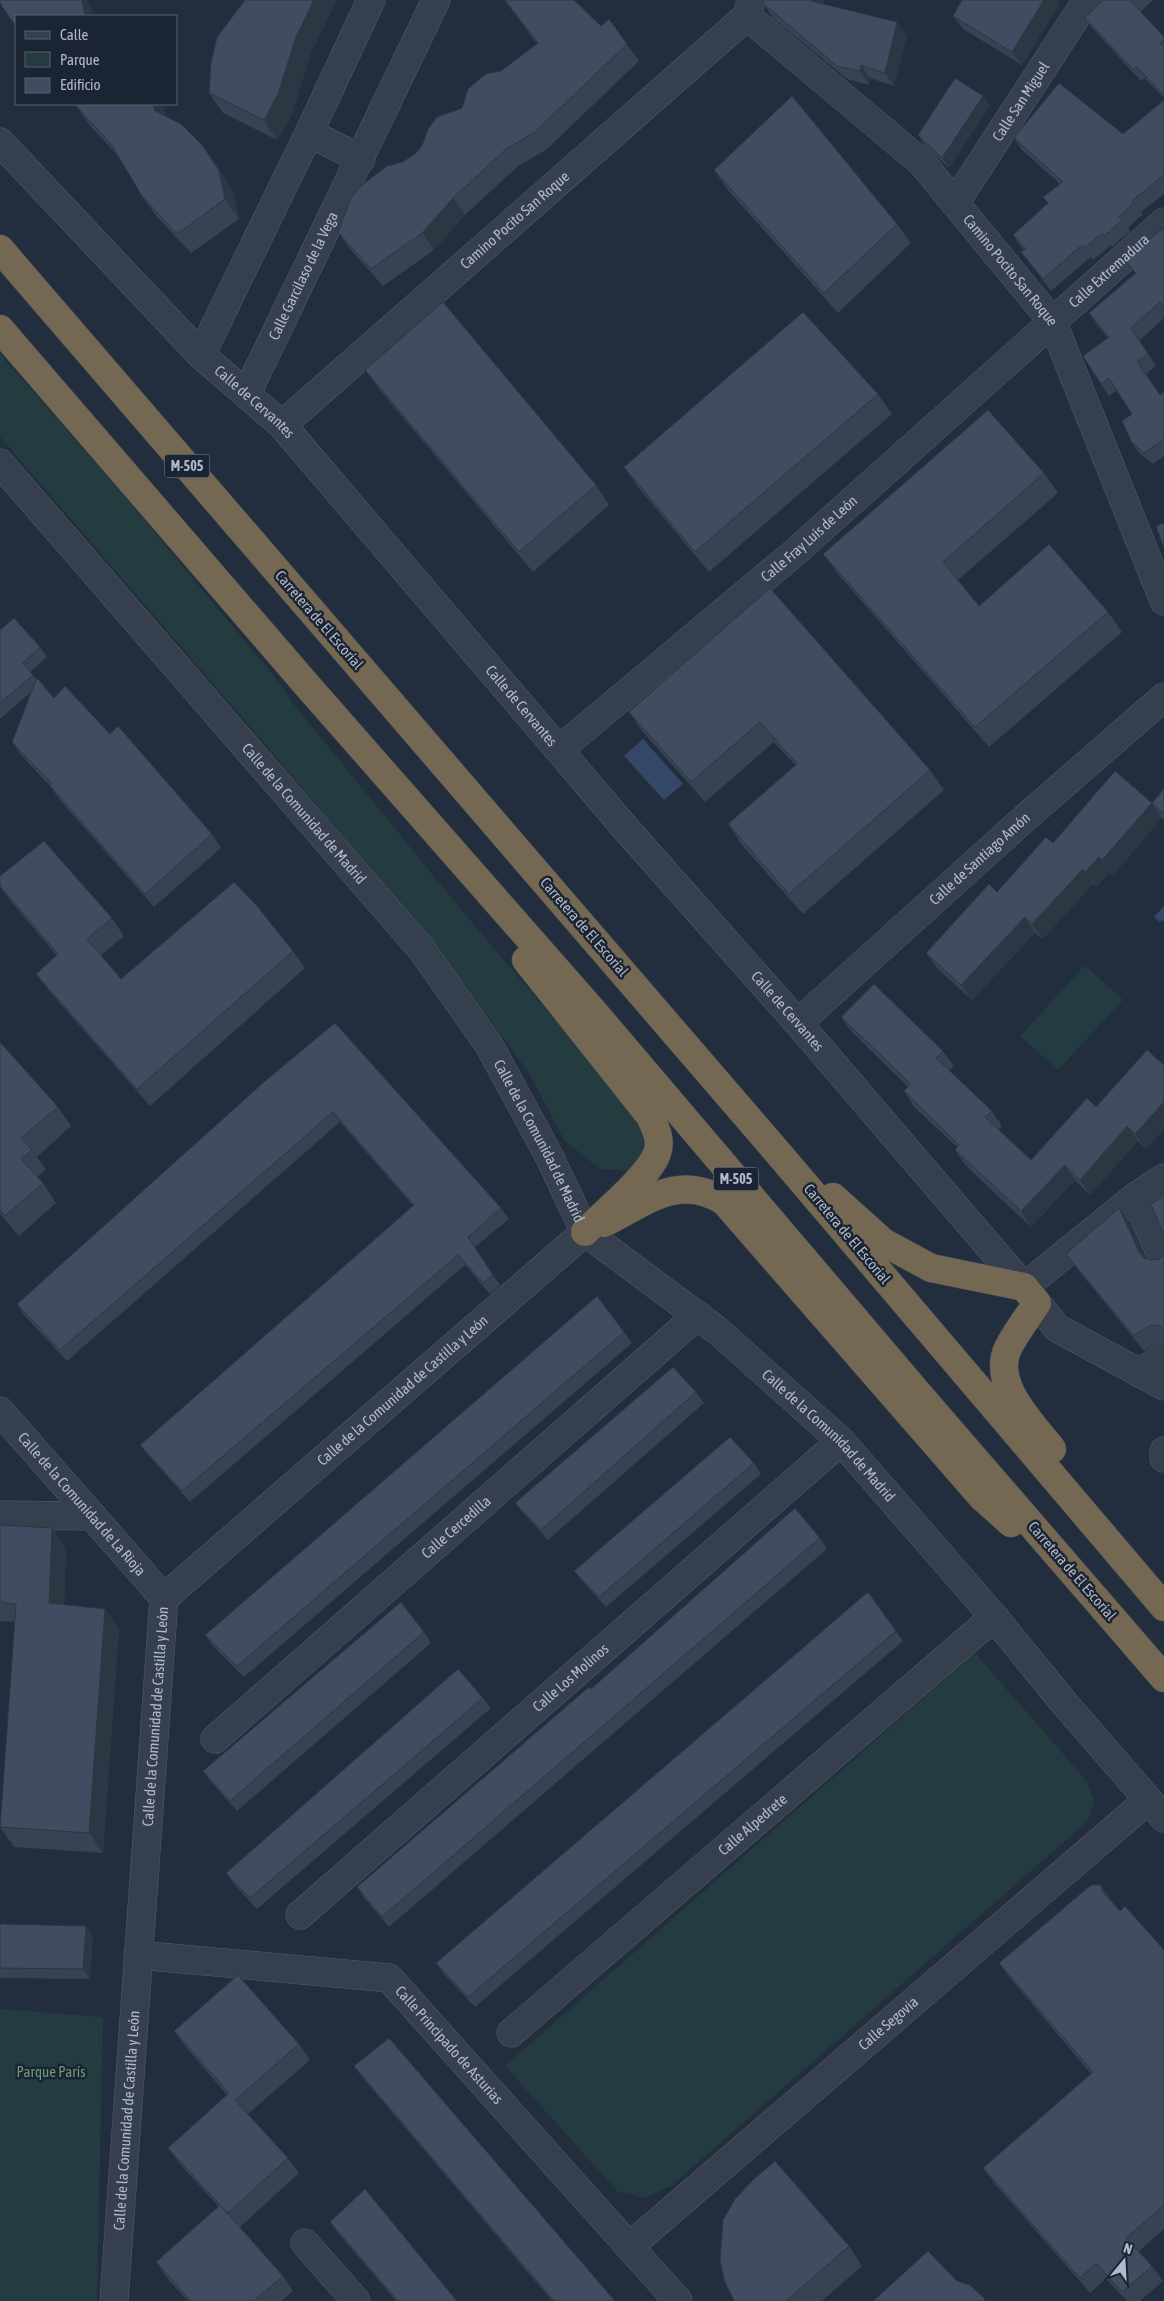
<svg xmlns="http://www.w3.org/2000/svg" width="1164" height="2301" viewBox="0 0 1164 2301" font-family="'Asap Condensed',sans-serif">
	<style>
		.green { fill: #243b3f }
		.water { fill: #344866 }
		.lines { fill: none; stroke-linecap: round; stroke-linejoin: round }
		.street-casing { stroke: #545d6c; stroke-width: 29 }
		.highway-casing { stroke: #414a59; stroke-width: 29 }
		.street { stroke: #363f4e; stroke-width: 28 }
		.highway { stroke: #746852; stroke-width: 28 }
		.wall { fill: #374253 }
		.shaded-wall { fill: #2d3643 }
		.building { fill: #404d60; stroke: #2d3643 }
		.labels { text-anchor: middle; stroke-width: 5; stroke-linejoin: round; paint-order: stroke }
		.shield { fill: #1b2433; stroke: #858d9c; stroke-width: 1 }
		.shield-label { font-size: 14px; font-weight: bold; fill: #b2bac9 }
		.street-label { font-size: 15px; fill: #b2bac9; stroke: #1b2433 }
		.park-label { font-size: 15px; fill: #679c75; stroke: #1b2433 }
	</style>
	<rect width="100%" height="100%" fill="#222d3e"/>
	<path class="green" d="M0,354L116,486L279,682L291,701L464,913L644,1125L642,1152L628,1171L600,1169L564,1140L529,1073L440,951L259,737L0,437Z
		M1085,965L1123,1000L1058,1070L1020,1036Z
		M975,1653L1087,1781L1094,1802L1088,1821L671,2186L644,2198L617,2191L505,2066Z
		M0,2009L103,2017L97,2301H0Z"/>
	<path class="water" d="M643,739L683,784L664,800L624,756Z
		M1164,906V922L1162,920L1160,922L1154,917Z"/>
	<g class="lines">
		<g class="street-casing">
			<g id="street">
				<path id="s1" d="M751,0L747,16L922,163L1052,321L1164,601"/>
				<path d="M309,133L361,159"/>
				<path id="s2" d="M0,142L201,355L282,425L627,830L798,1023L1024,1287L1135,1197L1164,1178"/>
				<path id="s3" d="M955,203L1087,0"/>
				<path d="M201,355L309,133L371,0"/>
				<path id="s4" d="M247,393L436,0"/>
				<path id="s5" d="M282,425L747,16"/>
				<path id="s6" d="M0,463L422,950L489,1045L548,1154L585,1232L718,1331L841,1441L994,1617L1065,1704L1164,1818"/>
				<path id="s7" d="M560,749L793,554L1164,222"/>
				<path id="s8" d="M798,1023L1025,818L1164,697"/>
				<path d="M1135,1197L1164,1261"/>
				<path d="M1037,1303L1057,1328L1164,1386"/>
				<path d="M1140,1373L1164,1356"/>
				<path id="s9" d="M0,1411L164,1598"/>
				<path d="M1164,1451V1458"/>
				<path d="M0,1515L92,1516"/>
				<path id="s10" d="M215,1739L698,1315"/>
				<path id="s11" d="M300,1915L841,1441"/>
				<path id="s12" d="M138,1955L389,1978L678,2301"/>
				<path id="s13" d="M511,2033L994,1617"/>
				<path d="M305,2243L356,2301"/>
				<path id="s14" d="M630,2246L1148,1800"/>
				<path id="s15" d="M114,2301L164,1598L585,1232"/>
			</g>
		</g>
		<g class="highway-casing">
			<path id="highway" d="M0,249L779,1154L1164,1607
				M0,329L305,683L593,1011L916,1391L1164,1678
				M526,960L650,1116C655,1127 662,1140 657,1153C650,1175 603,1214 585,1232
				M833,1197L883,1242L931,1268L1024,1287L1037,1303C1028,1317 1016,1332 1008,1348C991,1384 1032,1423 1052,1449
				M604,1223C647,1202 677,1173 724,1201L982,1497L1011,1523"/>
		</g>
		<use href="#street" class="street"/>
		<use href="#highway" class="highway"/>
	</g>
	<path class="wall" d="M504,0H575V1L601,26L609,19L639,61L547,149L517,167L465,215L434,250L383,286L350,249L338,232L402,162L414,155L501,71L537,44Z
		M962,0H1058L1060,3L1051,18L1022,65L963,29L953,16Z
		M1103,0H1153L1140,12L1164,37V98L1144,78L1141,81L1093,29L1085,18Z
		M763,3L823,4L907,36L894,86L870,78L869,85L847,79L772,17Z
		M310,56L292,114L277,140L223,113L209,93Z
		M983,96L990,106L949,168L925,146L918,135Z
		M1164,100V194L1141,212L1143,214L1128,228L1130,231L1112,247L1111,245L1093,260L1091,257L1051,291L1021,252L1024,250L1021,247L1013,235L1048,204L1043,197L1060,184L1022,150L1014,138L1123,134Z
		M75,104H163L165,116L203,146L217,166L233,191L239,219L191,253L156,216L142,196L119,157L91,127Z
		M714,170L897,224L911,243L838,313L727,189Z
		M1164,228V318L1140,340L1156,366L1146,374L1160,395L1164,392V456L1153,464L1139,453L1131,441L1132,414L1117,390L1109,396L1101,384L1108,338L1097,325L1089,313L1135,273L1124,259Z
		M365,370L596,485L609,505L533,572L379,389Z
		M878,394L892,414L709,572L638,487L624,467Z
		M1044,473L1058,493L958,580L979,606L1108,612L1122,632L989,747L837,573L823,554Z
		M770,588L930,770L944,790L803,914L741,844L728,824L795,765L774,742L705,802L643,732L629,712Z
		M0,630L40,647L47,657L30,672L36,679L54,698L110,734L212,834L221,848L154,907L59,799L50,786L21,755L12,742L31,692L0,719Z
		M1164,789V820L1162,818L1113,875L1110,872L1096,887L1093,884L1043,939L1035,933L972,1000L937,968L926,953L997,892L1053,843L1152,803Z
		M0,876L112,918L124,936L101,955L121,979L293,951L305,968L150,1106L49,991L36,974L57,956L8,898L0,887Z
		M841,1017L943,1051L954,1066L949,1070L992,1111L1002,1126L999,1130L1031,1160L1096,1107L1164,1065V1129L1146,1149L1138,1141L1090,1195L1075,1180L1031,1227L965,1165L955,1150L957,1147L914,1107L904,1091L908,1087L852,1032Z
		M335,1023L501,1208L509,1219L475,1247L500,1285L490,1294L465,1265L190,1502L148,1455L140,1445L413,1206L340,1122L67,1361L24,1315L17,1304Z
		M0,1042L58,1107L71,1126L37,1157L46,1170L37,1177L43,1183L56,1203L19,1236L0,1214Z
		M1130,1224L1146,1259L1151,1260L1160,1259L1164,1255V1341H1162L1144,1351L1078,1270L1066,1254Z
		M624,1332L632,1343L244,1677L212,1645L205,1635Z
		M696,1392L704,1403L548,1540L523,1513L515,1503Z
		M754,1463L761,1474L606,1607L582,1581L574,1571Z
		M0,1525L52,1528L66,1548L64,1605L105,1609L119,1629L103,1853L14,1847L0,1827L15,1622L0,1621Z
		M820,1538L827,1549L389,1927L364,1898L357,1887L591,1689Z
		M868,1592L903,1641L475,2007L443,1973L436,1963Z
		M424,1632L431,1643L237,1811L210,1781L203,1771Z
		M483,1698L491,1708L257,1909L233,1883L226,1873Z
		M1101,1885L1112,1901L1120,1911L1164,1950V2229L1139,2251L1152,2266L1163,2281L1140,2301H1127L1106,2279L1090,2293L994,2183L983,2168L1091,2074L1010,1978L999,1963Z
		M0,1924L86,1926L93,1936L90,1979L0,1978Z
		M174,2031L299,2044L310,2060L248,2114L288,2158L299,2173L240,2227L283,2276L293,2291L282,2301H188L166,2277L156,2262L219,2207L179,2163L168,2148L227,2095L185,2046Z
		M354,2066L615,2301H552L361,2076Z
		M330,2222L457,2301H396L337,2232Z
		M849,2246L862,2266L822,2301H734Z"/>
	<path class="shaded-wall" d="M82,0H87L95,16H85Z
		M314,0H337L310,56L292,114L277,140L264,120L296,37Z
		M811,0H824L821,14Z
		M1044,0H1058L1060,3L1051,18L1022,65L1012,52Z
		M897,22L907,36L894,86L885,73Z
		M861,65L870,78L869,85L860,71Z
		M983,96L990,106L949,168L942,158Z
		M153,104H163L169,131L155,111Z
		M203,146L233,191L239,219L225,199Z
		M453,198L465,215L434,250L422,233Z
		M1131,328L1140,340L1156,366L1148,354Z
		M1152,803L1162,818L1113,875L1102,860Z
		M1099,857L1110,872L1096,887L1085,872Z
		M1083,869L1093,884L1043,939L1032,924Z
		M1025,917L1035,933L972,1000L961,985Z
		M1164,1102V1129L1146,1149L1135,1134Z
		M1127,1126L1138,1141L1090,1195L1080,1180Z
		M1065,1165L1075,1180L1031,1227L1021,1211Z
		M1119,1208L1130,1224L1150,1268L1139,1252Z
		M468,1237L475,1247L500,1285L493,1275Z
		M52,1528L66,1548L63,1623L49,1603Z
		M105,1609L119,1629L103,1853L89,1833Z
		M1101,1885L1111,1900L1113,1906L1102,1891Z
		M86,1926L93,1936L90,1979L83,1969Z"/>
	<path class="building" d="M0,0H82L85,16H16V25L9,17L0,3Z
		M245,0H314L296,37L278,94L264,120L209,93L211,63L217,37Z
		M505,0H574L601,26L609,19L627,44L535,132L505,150L453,198L422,233L371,269L338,232L351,198L362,185L387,166L402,162L414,155L422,146L428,129L437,117L462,108L468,89L476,82L486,74L501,71L538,43Z
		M764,0H811V1L897,22L885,73L861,65L860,71L837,66L763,3Z
		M962,0H1044L1012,52L953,16Z
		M1103,0H1132L1131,1L1164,37V39L1160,43L1164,47V95L1136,66L1133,69L1085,18Z
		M955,78L983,96L942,158L918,135Z
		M1059,83L1123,134L1164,100V175L1133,200L1134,203L1119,217L1122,220L1104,236L1102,233L1085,248L1082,245L1043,279L1021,252L1026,249L1013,235L1048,203L1043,197L1063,182L1014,138Z
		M792,96L897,224L824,293L714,170Z
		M75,104H153L155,111L181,124L203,146L219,171L225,199L177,234L142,196L111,144L77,107Z
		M1164,228V307L1160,302L1131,328L1148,354L1137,362L1160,395L1164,392V439L1144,453L1131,441L1122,421L1132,414L1109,378L1101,384L1083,356L1109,337L1089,313L1136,273L1124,259Z
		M443,302L596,485L519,552L365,370Z
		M803,312L878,394L695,552L624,467Z
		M988,410L1044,473L943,562L979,606L1049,544L1108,612L975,727L823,554Z
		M1164,523V548L1156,526Z
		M770,588L930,770L789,894L728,824L797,764L760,722L691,782L629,712Z
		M14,618L40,647L23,663L33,675L0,703V630Z
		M37,678L54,698L65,686L110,734L118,726L212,834L145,894L50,786L52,784L12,742Z
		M1115,771L1152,803L1102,860L1099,857L1085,872L1083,869L1032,924L1025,917L961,985L926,953L989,884L997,892L1046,837L1053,843Z
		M1164,789V814L1152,803Z
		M44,841L112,918L87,939L121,979L234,882L257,906L293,951L137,1089L36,974L58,954L0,886V876Z
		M874,984L943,1051L936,1058L992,1111L985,1117L1031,1160L1087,1098L1096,1107L1147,1050L1164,1065V1102L1135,1134L1127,1126L1080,1180L1065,1165L1021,1211L955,1150L959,1145L904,1091L911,1084L841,1017Z
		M335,1023L501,1208L468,1237L493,1275L483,1283L458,1255L182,1491L140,1445L414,1205L333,1112L60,1350L17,1304L264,1082Z
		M0,1042L58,1107L21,1138L32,1150L21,1159L43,1183L5,1216L0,1210Z
		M1164,1196V1235L1151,1204Z
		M1119,1208L1139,1252L1144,1258L1151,1260L1160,1259L1164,1255V1330L1160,1326L1151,1325L1133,1335L1066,1254Z
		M597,1296L624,1332L237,1666L205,1635Z
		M673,1367L696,1392L541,1530L515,1503Z
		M730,1437L754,1463L599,1597L574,1571Z
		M795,1508L820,1538L382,1917L357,1887L589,1687L591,1689Z
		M0,1525L52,1528L49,1603L105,1609L89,1833L0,1827L16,1604L0,1602Z
		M868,1592L896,1631L468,1997L436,1963Z
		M401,1602L424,1632L230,1801L203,1771Z
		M458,1669L483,1698L250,1898L226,1873Z
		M1091,1885H1101L1102,1891L1120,1911L1125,1906L1164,1950V2205L1126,2238L1152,2266L1122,2292L1096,2263L1080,2278L983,2168L1093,2072L999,1963Z
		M0,1924L86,1926L83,1969L0,1968Z
		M238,1975L299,2044L235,2100L288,2158L228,2213L221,2206L283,2276L254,2301H191L156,2262L220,2205L168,2148L229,2093L174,2031Z
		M389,2038L615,2301H554L354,2066Z
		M775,2161L849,2246L786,2301H734L725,2282L720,2262L723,2220L735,2199L753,2180Z
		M365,2189L457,2301H398L330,2222Z
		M928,2251L957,2281L970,2285L984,2298L985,2301H873Z"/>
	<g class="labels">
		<g class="shield">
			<rect x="164.5" y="454.5" width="45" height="23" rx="4"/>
			<rect x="713.5" y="1167.5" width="45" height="23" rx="4"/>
		</g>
		<g class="shield-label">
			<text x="187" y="471">M-505</text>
			<text x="736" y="1184">M-505</text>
		</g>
		<g class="street-label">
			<text dy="5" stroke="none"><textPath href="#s3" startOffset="121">Calle San Miguel</textPath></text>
			<text dy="5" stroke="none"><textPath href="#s5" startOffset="310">Camino Pocito San Roque</textPath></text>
			<text dy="5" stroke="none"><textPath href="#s1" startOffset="384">Camino Pocito San Roque</textPath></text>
			<text dy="5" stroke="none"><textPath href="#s7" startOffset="728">Calle Extremadura</textPath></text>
			<text dy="5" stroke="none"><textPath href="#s4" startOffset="130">Calle Garcilaso de la Vega</textPath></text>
			<text dy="5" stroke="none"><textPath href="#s2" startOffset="364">Calle de Cervantes</textPath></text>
			<text dy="5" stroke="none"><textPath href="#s7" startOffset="326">Calle Fray Luis de León</textPath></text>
			<text transform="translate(319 620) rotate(49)" y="5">Carretera de El Escorial</text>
			<text dy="5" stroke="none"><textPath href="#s2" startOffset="769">Calle de Cervantes</textPath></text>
			<text dy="5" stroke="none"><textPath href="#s6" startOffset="464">Calle de la Comunidad de Madrid</textPath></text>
			<text dy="5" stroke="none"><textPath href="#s8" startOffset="245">Calle de Santiago Amón</textPath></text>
			<text transform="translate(584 927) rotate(49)" y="5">Carretera de El Escorial</text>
			<text dy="5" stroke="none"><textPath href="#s2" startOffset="1174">Calle de Cervantes</textPath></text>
			<text dy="5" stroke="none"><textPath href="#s6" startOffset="869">Calle de la Comunidad de Madrid</textPath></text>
			<text transform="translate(847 1234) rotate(50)" y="5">Carretera de El Escorial</text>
			<text dy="5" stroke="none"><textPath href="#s15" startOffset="1021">Calle de la Comunidad de Castilla y León</textPath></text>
			<text dy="5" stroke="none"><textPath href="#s6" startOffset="1289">Calle de la Comunidad de Madrid</textPath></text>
			<text dy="5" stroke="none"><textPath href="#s9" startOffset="124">Calle de la Comunidad de La Rioja</textPath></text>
			<text dy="5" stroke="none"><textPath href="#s10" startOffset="321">Calle Cercedilla</textPath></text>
			<text transform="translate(1072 1571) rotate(49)" y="5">Carretera de El Escorial</text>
			<text dy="5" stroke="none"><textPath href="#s11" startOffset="360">Calle Los Molinos</textPath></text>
			<text dy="5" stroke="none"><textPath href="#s15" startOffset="586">Calle de la Comunidad de Castilla y León</textPath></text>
			<text dy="5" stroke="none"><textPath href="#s13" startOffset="319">Calle Alpedrete</textPath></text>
			<text dy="5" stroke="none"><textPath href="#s14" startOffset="341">Calle Segovia</textPath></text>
			<text dy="5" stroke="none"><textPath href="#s12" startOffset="342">Calle Principado de Asturias</textPath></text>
			<text dy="5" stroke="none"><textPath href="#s15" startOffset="181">Calle de la Comunidad de Castilla y León</textPath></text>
		</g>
		<g class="park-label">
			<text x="51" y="2077">Parque París</text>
		</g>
	</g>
	<rect x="15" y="15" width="162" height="90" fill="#1b2433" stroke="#57606f"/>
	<rect x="25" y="31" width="25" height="8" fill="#363f4e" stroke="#57606f"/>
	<text x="60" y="40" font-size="15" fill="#b2bac9">Calle</text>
	<rect x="25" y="52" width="25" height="15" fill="#243b3f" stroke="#57606f"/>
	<text x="60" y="65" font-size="15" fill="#b2bac9">Parque</text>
	<rect x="25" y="78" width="25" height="15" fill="#404d60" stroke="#57606f"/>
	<text x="60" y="90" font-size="15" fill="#b2bac9">Edificio</text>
	<g transform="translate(1124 2261) rotate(18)" stroke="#1b2433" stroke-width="4" paint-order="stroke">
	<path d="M0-4L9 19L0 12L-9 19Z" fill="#b2bac9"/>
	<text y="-8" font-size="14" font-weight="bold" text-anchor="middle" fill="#b2bac9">N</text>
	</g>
</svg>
